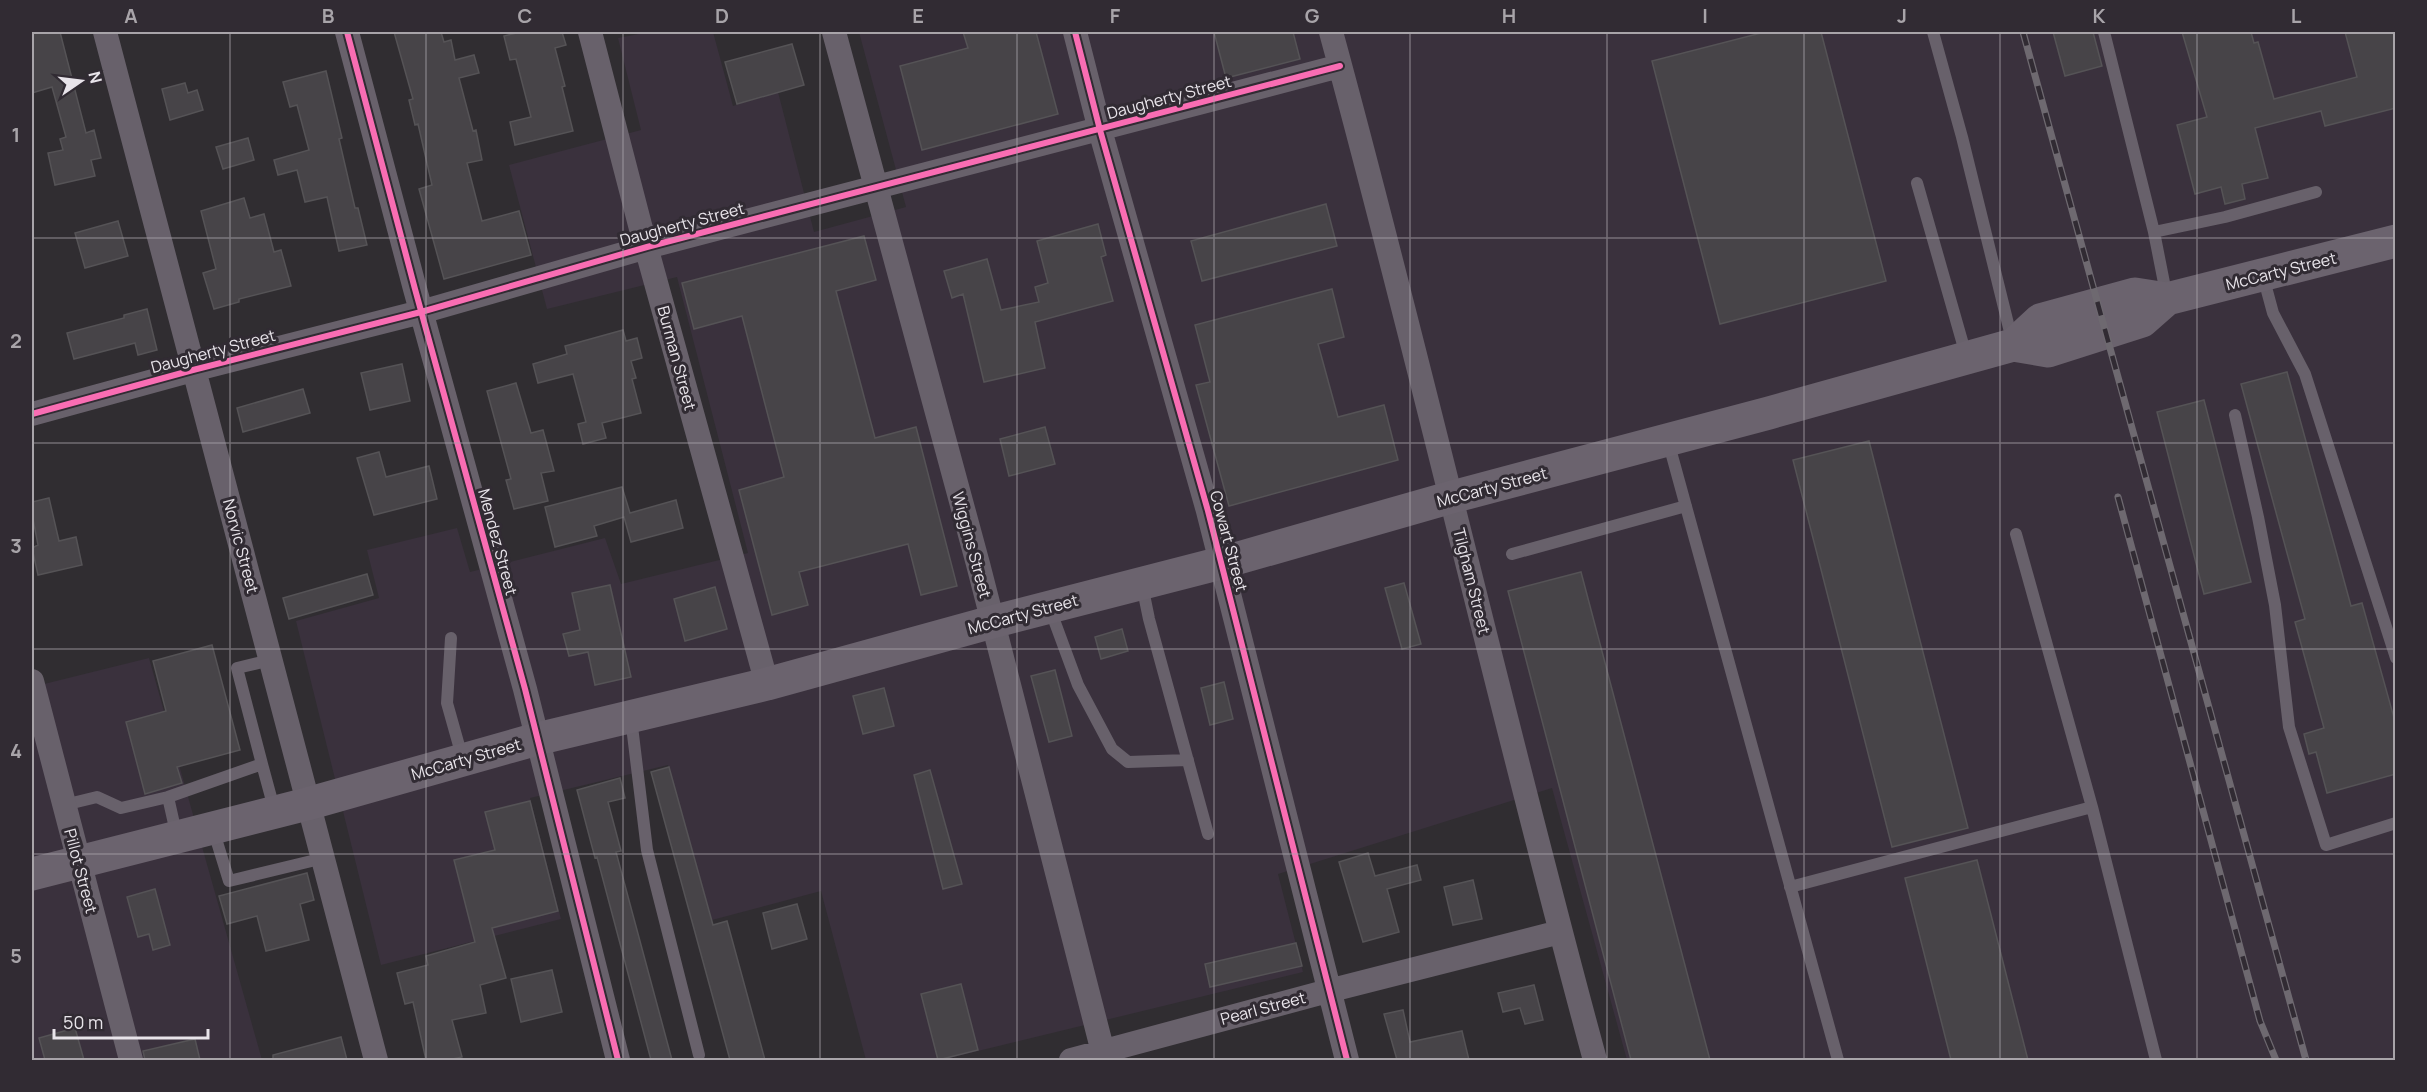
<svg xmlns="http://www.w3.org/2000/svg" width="2427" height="1092" viewBox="0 0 2427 1092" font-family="Manrope,sans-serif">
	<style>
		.built { fill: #3a313d }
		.building { fill: #474448; stroke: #555356; stroke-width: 1.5 }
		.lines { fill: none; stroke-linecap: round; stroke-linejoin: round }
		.service { stroke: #68616b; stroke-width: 12 }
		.minor { stroke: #68616b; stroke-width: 24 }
		.secondary { stroke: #6b636e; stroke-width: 33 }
		.rail-casing { stroke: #6e6970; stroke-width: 7 }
		.rail { stroke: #312b33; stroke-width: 4.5; stroke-dasharray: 14; stroke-linecap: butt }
		.cycleway-casing { stroke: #312b33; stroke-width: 10 }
		.cycleway { stroke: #f96db3; stroke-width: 6 }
		.grid { fill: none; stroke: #a8a4a9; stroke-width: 1.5; stroke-opacity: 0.55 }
		.labels { text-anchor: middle; stroke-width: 6; stroke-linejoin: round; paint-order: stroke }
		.street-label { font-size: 16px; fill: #e8e4ea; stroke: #312b33 }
		.neatline { fill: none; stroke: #a8a4a9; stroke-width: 2 }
		.grid-label { font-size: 20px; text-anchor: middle; font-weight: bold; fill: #a8a4a9 }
	</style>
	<rect width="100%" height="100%" fill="#302d31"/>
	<path class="built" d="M649,32H713L733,106L778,92L814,232L906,207L859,32H2395V1060H1627L1552,788L1278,874L1303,972L941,1060H866L821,891L712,920L668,765L530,798L561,919L381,965L296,621L379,598L367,550L457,528L470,572L605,538L621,584L748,553L677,277L547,309L509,165L641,130L618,38Z
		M149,658L262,1060H32V687Z"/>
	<path class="building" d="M32,32H60L86,133L94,130L101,158L91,160L95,176L55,185L48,153L63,150L60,139L66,137L52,87L32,93Z
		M394,32H441L444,42L451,40L455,60L474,55L479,73L459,78L473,131L476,130L482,160L467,163L482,221L519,211L531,255L444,279L419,189L432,185L418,124L415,125L409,100L413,99Z
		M521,32H562L566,45L555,48L565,86L562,87L573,131L515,145L510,122L531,117L516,59L510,60L504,36Z
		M963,32H1036L1058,114L922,150L900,66L968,48Z
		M1214,32H1293L1300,59L1226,78Z
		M1765,32H1821L1886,281L1720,324L1652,61Z
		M2053,32H2093L2102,66L2065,76Z
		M2182,32H2251L2254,43L2258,42L2274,99L2357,77L2345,32H2396V108L2325,126L2321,111L2255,128L2268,178L2242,184L2245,199L2225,204L2221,187L2195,194L2177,125L2207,117Z
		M792,44L804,85L737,104L725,62Z
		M326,71L342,138L339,139L355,208H358L367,245L339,251L327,197L305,202L297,170L278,175L274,160L309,150L297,105L290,107L283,82Z
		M185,83L188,93L197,90L203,110L170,120L162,89Z
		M248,138L254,160L223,169L216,147Z
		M244,198L250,218L264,214L274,252L281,250L291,286L239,299V302L214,309L203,273L216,269L201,211Z
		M1326,204L1337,246L1202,281L1191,241Z
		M118,221L128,256L85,268L75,233Z
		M1098,224L1106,255L1101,257L1113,301L1035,322L1045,368L984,382L963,294L952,298L944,271L987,259L1001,310L1039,302L1035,287L1048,283L1037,241Z
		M864,236L876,280L836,291L875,438L916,427L957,586L921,595L908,544L799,572L808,605L772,615L739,490L784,477L742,316L694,329L682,283Z
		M1332,289L1344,337L1318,344L1338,417L1384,405L1398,460L1229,506L1196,385L1210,382L1195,325Z
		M147,309L157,350L138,355L135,343L74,359L67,333L124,318V315Z
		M623,330L626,341L637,338L642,358L631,361L636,378L632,379L641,413L602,423L606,438L583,444L578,424L586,422L573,374L538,383L533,364L567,354L565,346Z
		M402,364L410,401L370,410L361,373Z
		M2287,372L2351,606L2362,603L2396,725V774L2327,793L2316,752L2309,754L2304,734L2324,728L2295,622L2305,619L2241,384Z
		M516,383L531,433L543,430L554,471L541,473L548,501L514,509L506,480L511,479L487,391Z
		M303,389L310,413L243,432L237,408Z
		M2204,400L2251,582L2204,594L2157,412Z
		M1045,427L1055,464L1009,476L1000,439Z
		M1869,441L1968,828L1892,847L1793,460Z
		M379,452L386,477L429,466L437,499L374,515L357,458Z
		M622,487L630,513L676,500L683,528L631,542L624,517L594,526L597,536L555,547L545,507Z
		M49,498L59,541L76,537L82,565L38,575L32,548L38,545L32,514V502Z
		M1581,572L1710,1060H1631L1508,591Z
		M367,574L373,595L289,619L283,598Z
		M1404,583L1421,644L1402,649L1385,588Z
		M610,585L631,677L595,685L588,652L569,656L563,634L580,630L572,593Z
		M715,587L727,629L685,641L674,599Z
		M1122,629L1128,651L1101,659L1095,637Z
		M212,645L240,750L177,767L182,783L145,794L126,722L166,711L153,661Z
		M1055,670L1072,736L1049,742L1031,676Z
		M1224,682L1233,719L1210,725L1201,688Z
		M884,688L894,726L863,734L853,696Z
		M669,767L713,925L727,921L765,1060H730L651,772Z
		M930,770L962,884L943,889L914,775Z
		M620,778L625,798L608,802L621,851L616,852L672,1060H651L597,857L595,858L577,790Z
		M530,801L558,911L492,928L506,978L480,985L486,1013L452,1020L462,1057L448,1060H426L413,1002L405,1004L397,973L428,965L426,956L475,942L454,860L495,850L485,812Z
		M1368,853L1375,876L1417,865L1421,880L1387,889L1399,932L1363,942L1339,862Z
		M1977,860L2028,1060H1951L1905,878Z
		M307,873L314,900L300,904L309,940L266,951L257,916L227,924L219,896Z
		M1473,880L1482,919L1453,925L1444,887Z
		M155,889L170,945L153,950L149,934L138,937L127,897Z
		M797,904L807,939L772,949L763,913Z
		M1296,943L1302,966L1210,987L1205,964Z
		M552,970L562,1012L521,1022L511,979Z
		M961,984L978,1050L938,1060L921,994Z
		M1534,985L1543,1020L1525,1024L1520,1008L1503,1012L1498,993Z
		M1403,1010L1410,1042L1462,1031L1469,1060H1397L1384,1014Z
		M75,1028L84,1060H45L39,1038Z
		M341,1037L347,1060H273V1055Z
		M195,1039L200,1060H145L143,1051Z"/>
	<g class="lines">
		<path class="service" d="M1933,32L1962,137L2012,340
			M2104,32L2154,232
			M1917,183L1966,355
			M2263,276L2273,313L2305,374L2396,658
			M2167,298L2154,232L2225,217L2316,192
			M2235,415L2258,517L2275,605L2289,727L2326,845L2396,823
			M1668,441L1838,1060
			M2016,534L2092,807
			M1512,554L1686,506
			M1142,585L1149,619L1208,834
			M1050,609L1078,685L1112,749L1128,762L1188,760
			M451,638L447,703L463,760
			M631,718L647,850L699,1055
			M262,764L275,812
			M64,805L97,797L121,808L168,797
			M213,829L229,881L324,858
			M177,837L168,797L262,764L237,668L271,660
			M1790,887L2092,807L2156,1060"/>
		<path class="minor" d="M105,32L376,1060
			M347,32L415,289L525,689L618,1060
			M590,32L640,225L767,684
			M834,32L978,564L1105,1060
			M1075,32L1100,130L1208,511L1347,1060
			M1331,32C1424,373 1502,719 1595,1060
			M32,414L193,370L421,312L647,247L1340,66
			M32,681L131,1060
			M1071,1060L1328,991L1560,932"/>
		<path class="secondary" d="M2013,345L2040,320L2135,294L2167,299L2396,241
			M32,874L307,804L537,739L767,684L992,622L1221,563L1452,497L1769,413L2013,345L2048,351L2142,321L2167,299"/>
		<g class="rail-casing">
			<path id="rail" d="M2023,32L2306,1060
				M2118,497L2260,1021L2276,1060"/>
		</g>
		<use href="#rail" class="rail"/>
		<g class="cycleway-casing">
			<path id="cycleway" d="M347,32L415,289L525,689L618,1060
				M1075,32L1100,130L1208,511L1347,1060
				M32,414L193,370L421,312L647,247L1340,66"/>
		</g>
		<use href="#cycleway" class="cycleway"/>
	</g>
	<path class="grid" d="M230,32V1060M426,32V1060M623,32V1060M820,32V1060M1017,32V1060M1214,32V1060M1410,32V1060M1607,32V1060M1804,32V1060M2000,32V1060M2197,32V1060M32,238H2396M32,443H2396M32,649H2396M32,854H2396"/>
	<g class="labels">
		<g class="street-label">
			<text transform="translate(1169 97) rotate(-15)" y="6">Daugherty Street</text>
			<text transform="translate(682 224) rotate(-15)" y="6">Daugherty Street</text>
			<text transform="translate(2281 271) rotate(-14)" y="6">McCarty Street</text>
			<text transform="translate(213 351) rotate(-15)" y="6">Daugherty Street</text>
			<text transform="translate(677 358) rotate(75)" y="6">Burman Street</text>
			<text transform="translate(1492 487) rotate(-15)" y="6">McCarty Street</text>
			<text transform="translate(1229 541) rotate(75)" y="6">Cowart Street</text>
			<text transform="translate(498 542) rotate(75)" y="6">Mendez Street</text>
			<text transform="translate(972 545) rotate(75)" y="6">Wiggins Street</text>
			<text transform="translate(241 546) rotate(75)" y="6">Norvic Street</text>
			<text transform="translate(1472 581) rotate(76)" y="6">Tilgham Street</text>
			<text transform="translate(1023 614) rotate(-15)" y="6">McCarty Street</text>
			<text transform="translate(466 759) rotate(-16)" y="6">McCarty Street</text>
			<text transform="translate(81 871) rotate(75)" y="6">Pillot Street</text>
			<text transform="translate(1263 1008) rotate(-15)" y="6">Pearl Street</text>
		</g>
	</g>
	<rect width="2427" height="1092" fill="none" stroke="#312b33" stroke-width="66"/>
	<g transform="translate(81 81) rotate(76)" stroke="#312b33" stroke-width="4.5" paint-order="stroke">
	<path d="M0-4.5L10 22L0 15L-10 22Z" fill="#e8e4ea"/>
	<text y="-9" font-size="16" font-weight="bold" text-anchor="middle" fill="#e8e4ea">N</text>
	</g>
	<path d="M54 1029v9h154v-9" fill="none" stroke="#e8e4ea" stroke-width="3"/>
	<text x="63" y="1029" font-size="18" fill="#e8e4ea" stroke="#312b33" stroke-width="4.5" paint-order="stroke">50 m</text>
	<rect x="33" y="33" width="2361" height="1026" class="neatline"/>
	<g class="grid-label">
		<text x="131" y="23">A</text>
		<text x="328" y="23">B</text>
		<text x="525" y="23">C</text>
		<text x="722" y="23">D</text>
		<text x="918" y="23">E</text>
		<text x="1115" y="23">F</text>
		<text x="1312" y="23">G</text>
		<text x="1509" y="23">H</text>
		<text x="1705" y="23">I</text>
		<text x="1902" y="23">J</text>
		<text x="2099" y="23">K</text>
		<text x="2296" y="23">L</text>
		<text x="16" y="142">1</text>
		<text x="16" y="348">2</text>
		<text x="16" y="553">3</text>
		<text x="16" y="758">4</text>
		<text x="16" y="963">5</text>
	</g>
</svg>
